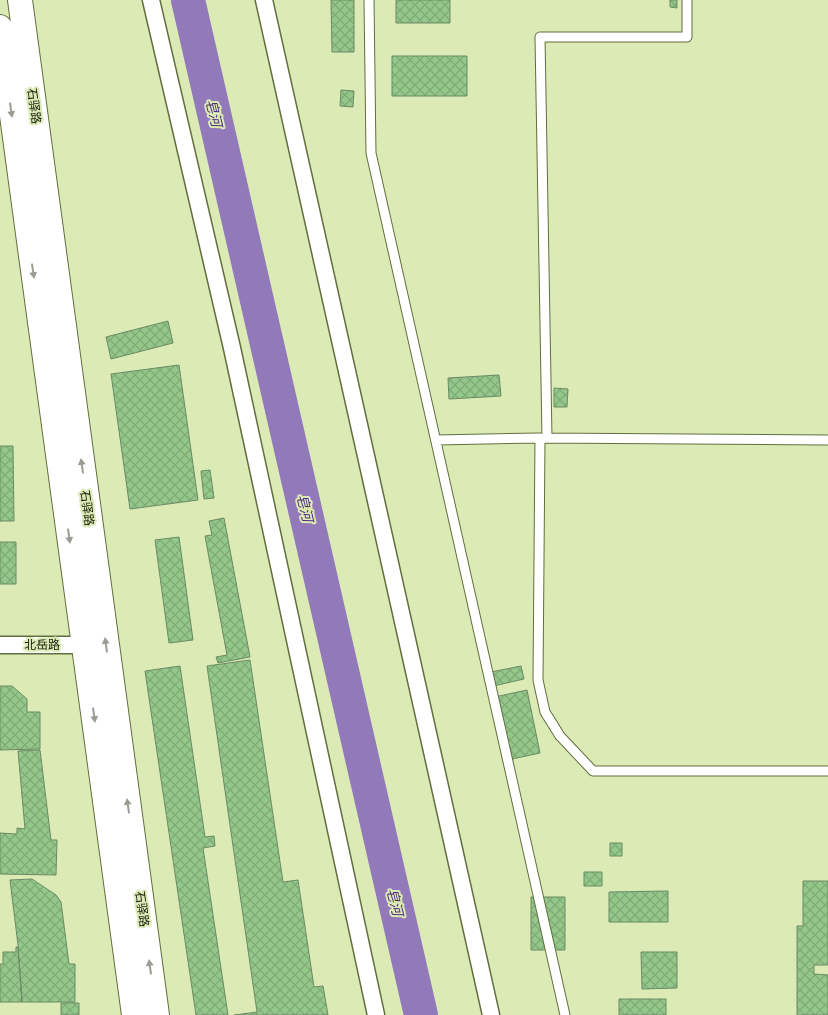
<svg xmlns="http://www.w3.org/2000/svg" width="828" height="1015" viewBox="0 0 828 1015" font-family="Figtree,'Noto Sans SC',sans-serif">
	<style>
		.lines { fill: none; stroke-linecap: round; stroke-linejoin: round }
		.river { stroke: #9179ba; stroke-width: 34 }
		.building { fill: url(#building-cross-hatch); stroke: #6a8b63 }
		.lane-casing { stroke: #626e3f; stroke-width: 11 }
		.street-casing { stroke: #626e3f; stroke-width: 19 }
		.secondary-casing { stroke: #626e3f; stroke-width: 26 }
		.lane { stroke: #fff; stroke-width: 9 }
		.street { stroke: #fff; stroke-width: 16 }
		.secondary { stroke: #fff; stroke-width: 24 }
		.oneway { fill: #9b9d94 }
		.labels { text-anchor: middle; stroke-width: 4; stroke-linejoin: round; paint-order: stroke }
		.street-label { font-size: 12px; fill: #202511; stroke: #dceab6 }
		.water-label { font-size: 14px; font-style: italic; fill: #512f7e; stroke: #dceab6 }
	</style>
	<defs>
		<pattern id="building-cross-hatch" width="8" height="8" patternUnits="userSpaceOnUse" patternTransform="scale(1.25)"><rect width="8" height="8" fill="#94c78a"/><path d="M0 0l8 8M0 8l8-8" fill="none" stroke="#7fab76"/></pattern>
	</defs>
	<rect width="100%" height="100%" fill="#dceab6"/>
	<g class="lines">
		<path class="river" d="M188,0L421,1015"/>
	</g>
	<path class="building" d="M331,0H354V52H332Z
		M396,0H450V23H396Z
		M670,0H677V8L670,7Z
		M392,56H467V96H392Z
		M341,90L354,91L353,107L340,106Z
		M168,321L173,343L111,359L106,337Z
		M179,365L198,500L130,509L111,374Z
		M499,375L501,396L449,399L448,378Z
		M554,388L568,389L567,407H554Z
		M0,446H13L14,521H0Z
		M210,470L214,498L204,499L201,471Z
		M224,518L250,657L218,663L216,657L227,655L205,536L212,535L209,521Z
		M179,537L193,640L169,643L155,540Z
		M0,542H16V584H0Z
		M250,660L283,882L298,880L314,987L323,986L328,1015H234L257,1012L207,666Z
		M180,666L205,837L214,836L215,846L203,848L228,1015H196L145,671Z
		M521,666L524,679L489,687L486,673Z
		M0,686H12L27,699V712H40V749L0,750Z
		M527,690L540,753L503,761L490,698Z
		M40,750L51,840H57L56,875L0,874V833L17,834V828L25,829L18,751Z
		M610,843H622V856H610Z
		M584,872H602V886H584Z
		M32,879L56,895L61,902L69,964H75V1002H22L18,945L10,880Z
		M803,881H828V965H814V974L828,975V1015H797V926H803Z
		M668,891V922H609V892Z
		M531,897H565V950H531Z
		M16,947H18L22,1002H0V964H3V952H16Z
		M641,952H677V988L642,989Z
		M619,999H666V1015H619Z
		M61,1003H79V1015H61Z"/>
	<g class="lines">
		<g class="lane-casing">
			<path id="lane" d="M369,0L371,153L565,1015
				M540,438L538,680L545,712L560,736L593,771H828
				M547,438L540,37H687V0
				M436,440L540,438L828,440"/>
		</g>
		<g class="street-casing">
			<path id="street" d="M151,0L232,348L376,1015
				M264,0L491,1015
				M0,645H84"/>
		</g>
		<g class="secondary-casing">
			<path id="secondary" d="M20,0L157,1015
				M0,27L134,1015"/>
		</g>
		<use href="#lane" class="lane"/>
		<use href="#street" class="street"/>
		<use href="#secondary" class="secondary"/>
	</g>
	<defs><path id="oneway-solid" d="M-6-.8H1V-3.2L6.5 0L1 3.2V.8H-6Z" transform="scale(1.25)"/></defs>
	<g class="oneway">
		<use href="#oneway-solid" transform="translate(11 110) rotate(82)"/>
		<use href="#oneway-solid" transform="translate(33 271) rotate(82)"/>
		<use href="#oneway-solid" transform="translate(82 466) rotate(-98)"/>
		<use href="#oneway-solid" transform="translate(69 536) rotate(82)"/>
		<use href="#oneway-solid" transform="translate(106 645) rotate(-98)"/>
		<use href="#oneway-solid" transform="translate(94 715) rotate(82)"/>
		<use href="#oneway-solid" transform="translate(128 806) rotate(-98)"/>
		<use href="#oneway-solid" transform="translate(150 967) rotate(-98)"/>
	</g>
	<g class="labels">
		<g class="street-label">
			<text transform="translate(34 106) rotate(82)" y="4">石驿路</text>
			<text transform="translate(87 508) rotate(82)" y="4">石驿路</text>
			<text x="42" y="649">北岳路</text>
			<text transform="translate(142 909) rotate(82)" y="4">石驿路</text>
		</g>
		<g class="water-label">
			<text transform="translate(214 113) rotate(77)" y="5">皂河</text>
			<text transform="translate(305 508) rotate(77)" y="5">皂河</text>
			<text transform="translate(395 902) rotate(77)" y="5">皂河</text>
		</g>
	</g>
</svg>
